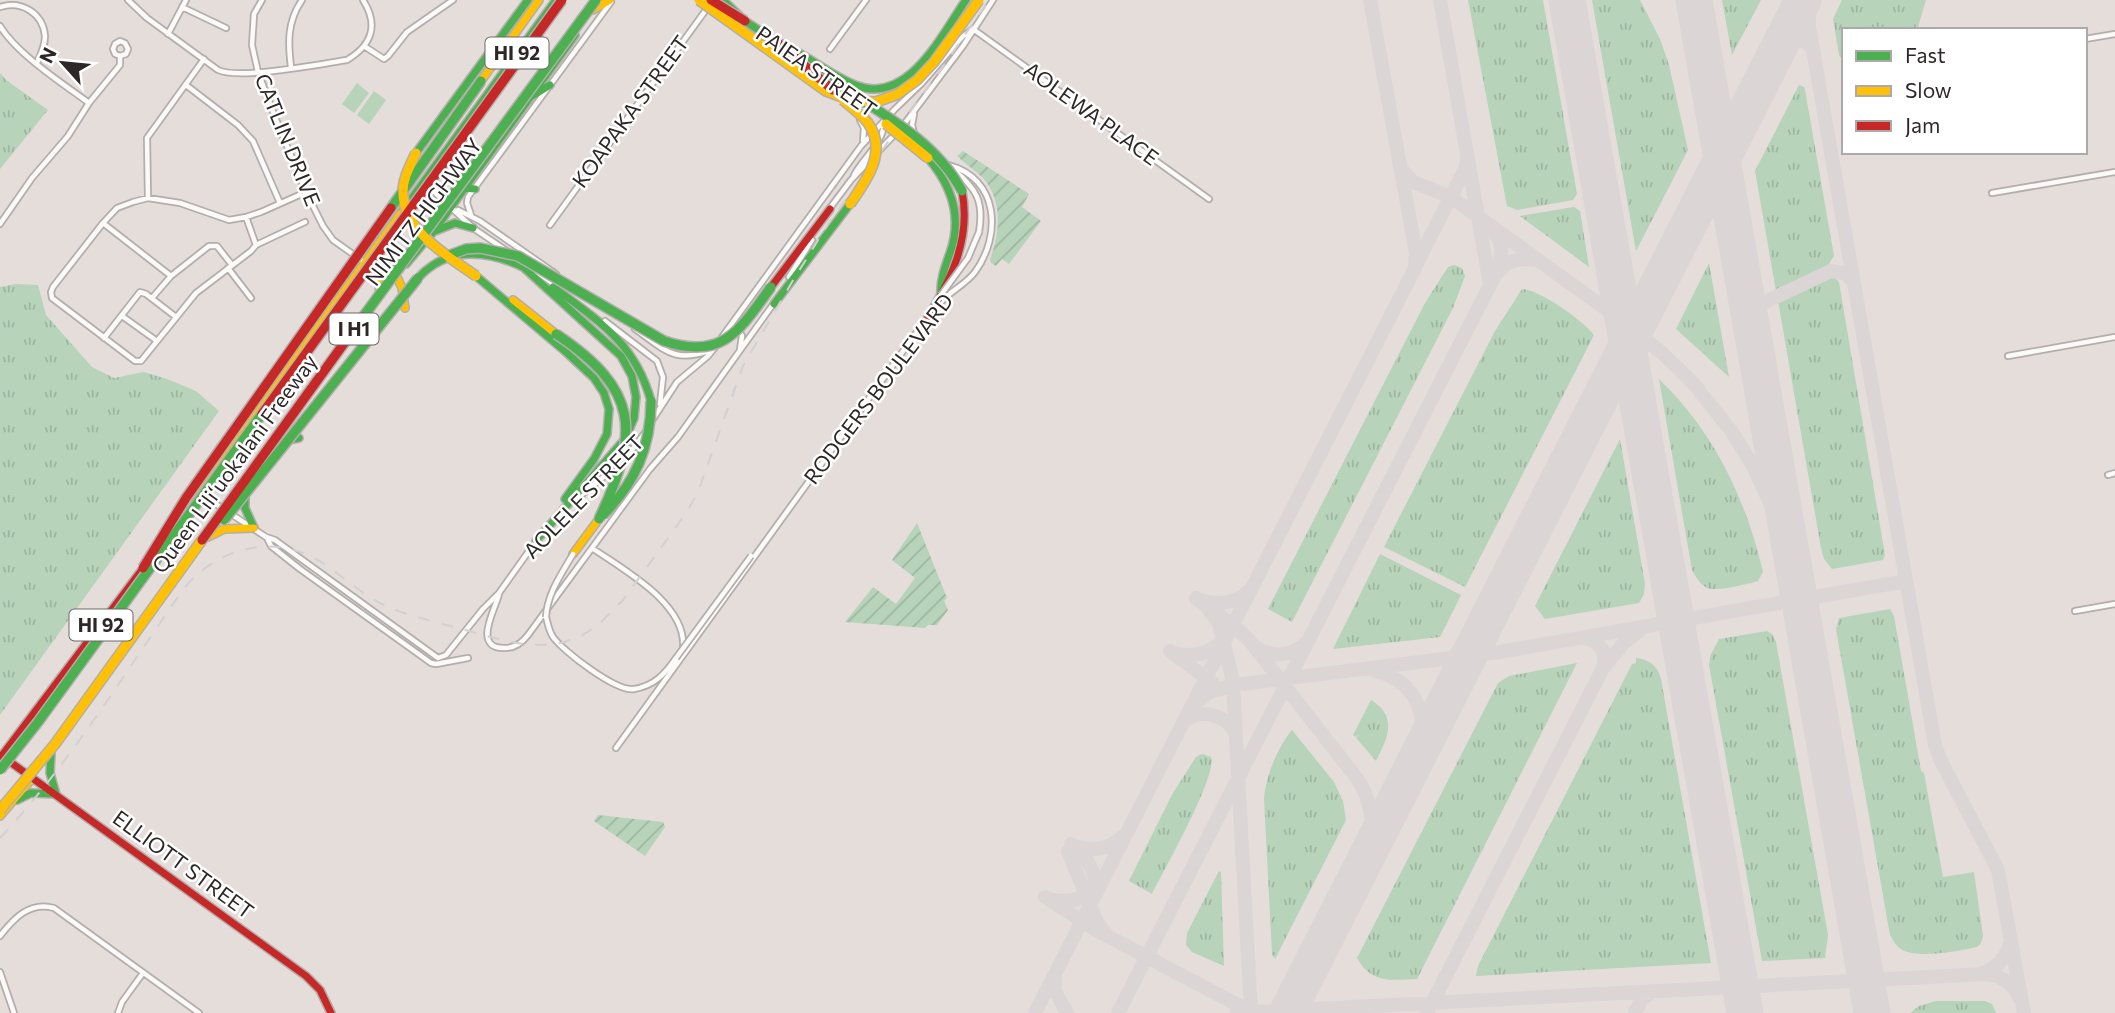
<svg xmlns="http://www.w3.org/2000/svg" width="2115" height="1013" viewBox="0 0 2115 1013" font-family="Commissioner,sans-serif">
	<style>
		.grass { fill: url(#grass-tufts) }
		.garden { fill: url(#garden-furrows) }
		.pitch { fill: #b7d3ba }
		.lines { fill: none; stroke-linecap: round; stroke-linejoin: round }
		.taxiway { stroke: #dbd6d5; stroke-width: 14 }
		.runway { stroke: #dbd6d5; stroke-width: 37 }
		.street-casing { stroke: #b3aeac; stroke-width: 8 }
		.fast-casing { stroke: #b3aeac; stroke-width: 10 }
		.slow-casing { stroke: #b3aeac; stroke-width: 10 }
		.jam-casing { stroke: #b3aeac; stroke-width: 10 }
		.street { stroke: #fbfaf9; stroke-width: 4.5 }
		.fast { stroke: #4caf50; stroke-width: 7 }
		.slow { stroke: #ffc107; stroke-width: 7 }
		.jam { stroke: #c62828; stroke-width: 7 }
		.rail { stroke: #d2d0d0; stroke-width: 2; stroke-dasharray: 12 12; stroke-linecap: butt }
		.street-bridge-casing { stroke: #b3aeac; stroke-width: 8; stroke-linecap: butt }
		.fast-bridge-casing { stroke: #b3aeac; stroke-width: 12; stroke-linecap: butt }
		.slow-bridge-casing { stroke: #b3aeac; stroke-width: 12; stroke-linecap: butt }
		.jam-bridge-casing { stroke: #b3aeac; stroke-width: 12; stroke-linecap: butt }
		.street-bridge { stroke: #fbfaf9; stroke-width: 4.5 }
		.fast-bridge { stroke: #4caf50; stroke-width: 9 }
		.slow-bridge { stroke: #ffc107; stroke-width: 9 }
		.jam-bridge { stroke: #c62828; stroke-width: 9 }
		.labels { text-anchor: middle; stroke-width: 5; stroke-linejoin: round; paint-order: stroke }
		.shield { fill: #fff; stroke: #6c6868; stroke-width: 2 }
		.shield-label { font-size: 19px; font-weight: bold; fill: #2d2827 }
		.street-label { font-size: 21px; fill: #2d2827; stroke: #fff }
	</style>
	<defs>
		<pattern id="grass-tufts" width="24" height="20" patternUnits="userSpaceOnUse" patternTransform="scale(1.75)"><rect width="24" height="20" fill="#b7d3ba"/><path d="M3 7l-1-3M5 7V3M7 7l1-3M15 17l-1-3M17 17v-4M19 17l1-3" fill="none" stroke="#9eb5a0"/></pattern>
		<pattern id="garden-furrows" width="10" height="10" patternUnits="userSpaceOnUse" patternTransform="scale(1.75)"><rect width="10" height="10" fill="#b7d3ba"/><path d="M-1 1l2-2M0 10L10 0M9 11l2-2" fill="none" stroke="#9eb5a0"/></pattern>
	</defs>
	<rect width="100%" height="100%" fill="#e4ddda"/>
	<path class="grass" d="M1468,0H1543L1577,194L1573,200L1517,210L1507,206Z
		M1592,0H1640L1660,39L1669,65L1688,150L1636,251Z
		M1722,0H1761L1732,55Z
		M1842,0H1926L1917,30H1844V62L1839,55L1833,19Z
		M0,73L6,80L48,110L0,169Z
		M1799,85L1804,87L1805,90L1834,256L1827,267L1776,291L1755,171Z
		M1574,207L1580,211L1589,267L1520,216Z
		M1709,263L1729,377L1676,329Z
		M1454,265L1462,268L1465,276L1453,308L1292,622L1268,609L1425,303L1448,267Z
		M1829,277L1832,279L1834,277L1839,282L1885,555L1883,560L1832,569L1824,559L1821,548L1778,301Z
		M17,284L38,285L46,315L92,367L114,378L144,372L167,379L196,391L219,411L0,715V287Z
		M1522,289C1539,289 1584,321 1594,335L1465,587L1384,547L1495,331Z
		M1659,379C1714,432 1746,499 1763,572L1758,581C1747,584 1717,592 1707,588C1700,584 1696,577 1692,570Z
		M1620,439L1645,584L1644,594L1639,603L1545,619L1535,606Z
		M1380,554L1461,595L1440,637L1333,649Z
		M1890,609L1894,616L1921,771L1924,773L1943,877L1974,872L1983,936L1981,943L1977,947C1960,951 1920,958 1905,951C1897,948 1894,942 1890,935L1836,629L1839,618Z
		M1767,631L1772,634L1776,642L1828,935L1825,958L1762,961L1709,665L1711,654L1719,639Z
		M1636,658C1649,659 1658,666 1661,679L1711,963L1476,976L1478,966L1632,664L1636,663Z
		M1577,663L1417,979C1390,980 1372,984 1357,958L1498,683L1509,676Z
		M1371,700C1398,717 1388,737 1376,761L1356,738L1359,735L1355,737L1353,735Z
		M1292,730L1334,782L1343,801L1346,820L1275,959L1272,954L1264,798C1266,775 1278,747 1292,730Z
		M1202,754L1211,757C1218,775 1163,872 1152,894L1129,881L1173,793L1196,757Z
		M1219,871L1221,872L1224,966L1192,952L1186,945L1187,933Z
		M1936,1001H1985L1992,1004L1996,1013H1910L1919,1006Z"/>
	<path class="garden" d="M963,151L1029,194L1022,207L1041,221L1009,264L1002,259L996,266L991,263L990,259C1000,234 1003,200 983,178C975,170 965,164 957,156Z
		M917,523L947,598L944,601L948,610L937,625H928L925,628L845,622L873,587L896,604L915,578L892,560Z
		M598,815L663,822L665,827L645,856L594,821Z"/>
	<path class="pitch" d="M357,83L369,93L354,113L342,104Z
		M374,91L386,100L369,124L357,115Z"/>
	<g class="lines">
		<path class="taxiway" d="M1809,0V27L1935,745L1940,759L1998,870L2024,1013
			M1764,77L1780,49L1789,41C1800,38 1810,42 1814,53
			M1401,169L1413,182L1451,197L1624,322L1662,353L1693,383L1732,432L1753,466L1775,514L1796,584
			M1493,230C1504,245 1503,255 1496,272
			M1417,263L1466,167L1467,159
			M1490,285C1501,263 1512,257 1536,260
			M1748,310L1831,271L1845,273L1854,282
			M1196,598L1235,627L1249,640L1359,781C1376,810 1374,835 1362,866
			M1201,600C1218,606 1237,603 1250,590
			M1207,607L1219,624L1233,681L1251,1013
			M1255,647C1272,658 1292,657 1307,642
			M1170,651L1213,683
			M1174,653C1193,658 1209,654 1223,641
			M1604,667L1624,643L1641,629
			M1375,671C1418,681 1431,719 1417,758
			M1194,704L1210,692L1234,685L1499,652L1906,581
			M1183,723C1199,707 1226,714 1236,734
			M1071,844C1087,857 1098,872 1095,893
			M1075,846C1093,852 1110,849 1124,836
			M1068,851L1097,922L1106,934
			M1045,897L1094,929L1251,1012
			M1049,899C1065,903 1079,901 1093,892
			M1980,974C1996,969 2006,959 2010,943
			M1055,976V991L1067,1013
			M1035,1013L1415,268L1416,253L1370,0
			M1118,1013L1490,285L1440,0
			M1237,1013L1986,974C2002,976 2012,983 2020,998
			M1427,1013L1603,668C1607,651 1601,642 1584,638
			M1635,1013L1642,999L1653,991"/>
		<path class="runway" d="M1567,0L1745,1013
			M1694,0L1872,1013
			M1287,1013L1803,0"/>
		<g class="street-casing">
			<path id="street" d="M128,0L147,18L218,70C239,80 321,64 347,60C372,45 379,25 363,0
				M262,0L254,14L252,45L258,72L275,117L306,192L323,226L333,240L364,262
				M0,7C21,0 43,13 45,36C45,46 41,54 37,63
				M182,7L226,28
				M0,26C17,54 62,83 89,103
				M973,29L1209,199
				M168,34L186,0
				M2085,39L2115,34
				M364,46L384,59L388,56L407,32L453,0
				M830,49L866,0
				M291,67C288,43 287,22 302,0
				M186,85L238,125L253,141L280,203
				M860,120L864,128L863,141
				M902,127L963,46L993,0
				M914,133L912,125L914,114
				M954,170C977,189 984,202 979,232
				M854,175C863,158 883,143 884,124
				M427,185L473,228L507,251
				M1992,193L2115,172
				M148,198L147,138L204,59
				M830,208L851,180L896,133
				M458,210L480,221L556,274
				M471,215L467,203L468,197L611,2
				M246,217L256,245L251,251L196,293L141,361H135L52,298L51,292L53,287L103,223L117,208L133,202L148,198L180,203L229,220L246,217L261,212L306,192
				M103,223L171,276
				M0,224L32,178L68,136L89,103L120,65V56L126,54L128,49L125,43L120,41L115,44L113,49L115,54L120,56
				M550,225L708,7
				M256,245L305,222
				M228,268L251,298
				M531,268L555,285
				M789,277L812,240
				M152,298L171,276L209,246H217L232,265
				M942,301C952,290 966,284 975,272C1002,235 999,178 948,165
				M122,316L157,341
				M605,321L657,361L663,377L660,404
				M738,328L742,336L740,349
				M635,329C665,350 674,364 712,350
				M722,337L861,146L895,109L921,84L962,37L973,29
				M104,338L140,292L146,294L176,317
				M2008,356L2115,337
				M653,419L677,382L708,356L715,347
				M625,459L647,430
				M2108,475L2115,473
				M202,494L223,509
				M579,497L618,465
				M231,514L266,537L275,540L438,658L446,655L483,609L499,593L536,541
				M267,538L271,546L300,569L431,663L436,664L468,658
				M592,548C624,570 687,604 683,648
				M499,594C496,608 471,649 505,648C515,648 522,643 528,635L650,469L678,437L774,303
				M2075,611L2115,604
				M546,617C548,624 549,631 553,637C563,651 616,692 634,689C654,686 665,674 676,658
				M616,748L927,318
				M0,936C14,918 30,901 54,908L199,1013
				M0,972L14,1013
				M118,1013L122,1002L143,973"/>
		</g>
		<g class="fast-casing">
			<path id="fast" d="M723,0L745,21L783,46
				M779,43C806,54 828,74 855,85C908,107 942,34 966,0
				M808,64L841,87
				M534,95L550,85
				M416,153L528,0
				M928,158C952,186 963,217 950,253C945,267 940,280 941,295
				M464,188L475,189
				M401,213L556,0
				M435,231L455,223L473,228
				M406,264L433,232L575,35
				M522,266L621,356L632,376L636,397L634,418L625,439L536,541
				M373,267L386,271L400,269
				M476,276L566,352L594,378L604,393L609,409L607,434L594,459L565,499
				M418,278C448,245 490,250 527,269
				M553,287C599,321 635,343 651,401
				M774,304L850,204
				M274,446L282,441L299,438
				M245,495V508L254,528
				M17,800L31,793L56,794L50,773L51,754"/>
		</g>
		<g class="slow-casing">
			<path id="slow" d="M593,10L610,0
				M481,81L539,0
				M365,263L378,279L380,294
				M397,277L402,288L405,308
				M513,300L556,334
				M171,530L401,213
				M208,537L224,529L254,528
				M573,554L599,519
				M0,816L30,781"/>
		</g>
		<g class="jam-casing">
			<path id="jam" d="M771,287L830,209
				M928,317C952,278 971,238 962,191
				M0,758L147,563
				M6,759L306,976L320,990L331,1013"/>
		</g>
		<use href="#street" class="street"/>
		<use href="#fast" class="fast"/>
		<use href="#slow" class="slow"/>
		<use href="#jam" class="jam"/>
		<path class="rail" d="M0,838C71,762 125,672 185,587C219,547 275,533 321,562C343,576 363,596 388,607C407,615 429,620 450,626C474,632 498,640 523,644L542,645L561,643L579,637L597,626L623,600L671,534L688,510L698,492L743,366L792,282L830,221L935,78L989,0"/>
		<g class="street-bridge-casing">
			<path id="street-bridge" d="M941,295L968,258L979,232
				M546,617C547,594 562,573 573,554
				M676,658L751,556"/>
		</g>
		<g class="fast-bridge-casing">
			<path id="fast-bridge" d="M841,87C886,116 936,142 962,191
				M391,208L481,81
				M445,257L466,249L480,248L518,256L664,341C722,361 740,330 771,287
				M363,317L596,0
				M556,334C640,390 640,432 599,519
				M603,515C635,483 651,447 651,401
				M224,520L418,278
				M0,770L38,722L262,414"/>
		</g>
		<g class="slow-bridge-casing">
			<path id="slow-bridge" d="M699,0L826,91L853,101L876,102L898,94L917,80L934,62L979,0
				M843,100C851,107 861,114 868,123C888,151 867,180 850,204
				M886,124L928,158
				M416,153C410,166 402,180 403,195C406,233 448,256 476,276
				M0,810L55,744L202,540"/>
		</g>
		<g class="jam-bridge-casing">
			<path id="jam-bridge" d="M711,0L745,21
				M778,43L833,90
				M262,414L562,0
				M202,540L363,317
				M143,568L186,498L391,208"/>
		</g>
		<use href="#street-bridge" class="street-bridge"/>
		<use href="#fast-bridge" class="fast-bridge"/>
		<use href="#slow-bridge" class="slow-bridge"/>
		<use href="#jam-bridge" class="jam-bridge"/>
	</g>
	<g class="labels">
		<g class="shield">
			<rect x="485.5" y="37.5" width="63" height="31" rx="5"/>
			<rect x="329.5" y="313.5" width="49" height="31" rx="5"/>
			<rect x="69.5" y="609.5" width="63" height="31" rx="5"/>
		</g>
		<g class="shield-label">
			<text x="517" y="60">HI 92</text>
			<text x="354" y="336">I H1</text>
			<text x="101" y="632">HI 92</text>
		</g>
		<g class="street-label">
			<text transform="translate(816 72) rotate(35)" y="7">PAIEA STREET</text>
			<text transform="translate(631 112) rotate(-54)" y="7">KOAPAKA STREET</text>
			<text transform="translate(1091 114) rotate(36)" y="7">AOLEWA PLACE</text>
			<text transform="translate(287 140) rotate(68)" y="7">CATLIN DRIVE</text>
			<text transform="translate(424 212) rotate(-53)" y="7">NIMITZ HIGHWAY</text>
			<text transform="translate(879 389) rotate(-53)" y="7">RODGERS BOULEVARD</text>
			<text transform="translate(235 464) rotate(-54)" y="7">Queen Liliʻuokalani Freeway</text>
			<text transform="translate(584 497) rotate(-46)" y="7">AOLELE STREET</text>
			<text transform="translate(183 865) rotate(36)" y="7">ELLIOTT STREET</text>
		</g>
	</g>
	<rect x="1842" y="28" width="245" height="126" fill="#ffffff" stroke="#aba9a9" stroke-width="2"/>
	<rect x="1856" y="51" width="35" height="10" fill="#4caf50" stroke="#aba9a9" stroke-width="2"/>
	<text x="1905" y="63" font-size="21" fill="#2d2827">Fast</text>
	<rect x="1856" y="86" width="35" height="10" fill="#ffc107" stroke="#aba9a9" stroke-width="2"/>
	<text x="1905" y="98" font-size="21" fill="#2d2827">Slow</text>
	<rect x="1856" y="121" width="35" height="10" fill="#c62828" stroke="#aba9a9" stroke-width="2"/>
	<text x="1905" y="133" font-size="21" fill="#2d2827">Jam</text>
	<g transform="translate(63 63) rotate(297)" stroke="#ffffff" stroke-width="5" paint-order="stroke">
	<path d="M0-5L12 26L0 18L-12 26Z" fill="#2d2827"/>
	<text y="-10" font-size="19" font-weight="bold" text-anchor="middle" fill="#2d2827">N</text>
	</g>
</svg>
